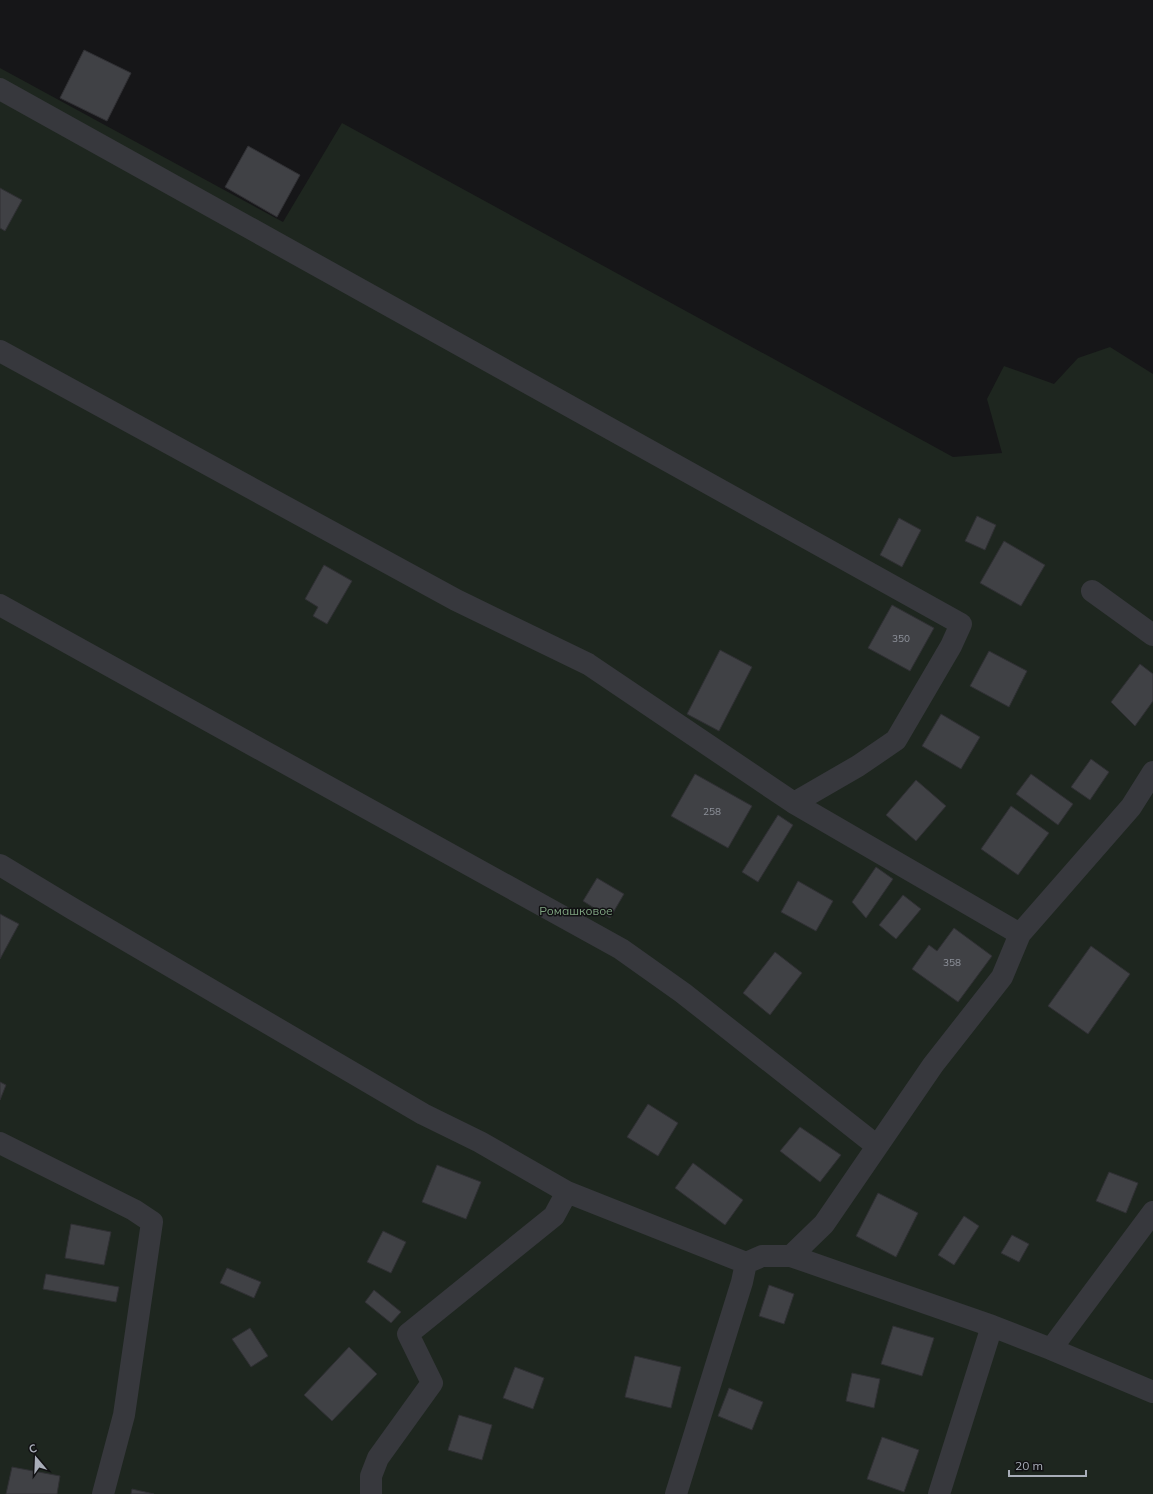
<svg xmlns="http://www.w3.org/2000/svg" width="1153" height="1494" viewBox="0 0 1153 1494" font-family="Mulish,sans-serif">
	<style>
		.green { fill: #1e261f }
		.building { fill: #404145; stroke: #303034 }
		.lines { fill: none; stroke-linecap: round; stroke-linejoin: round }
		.minor { stroke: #37383d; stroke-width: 22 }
		.labels { text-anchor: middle; stroke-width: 3; stroke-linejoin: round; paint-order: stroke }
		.number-label { font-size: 10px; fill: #8e929b }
		.park-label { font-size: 12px; fill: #7fa381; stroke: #111113 }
	</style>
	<rect width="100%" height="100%" fill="#161618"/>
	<path class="green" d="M0,68L283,222L342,123L953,457L1002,453L987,399L1004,366L1054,384L1078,358L1110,347L1153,374V1494H0Z"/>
	<path class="building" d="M84,50L131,73L107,121L60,98Z
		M248,146L300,175L277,217L225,187Z
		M0,188L22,200L5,231L0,228Z
		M977,516L996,525L985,550L965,541Z
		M899,518L921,530L902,567L880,555Z
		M1004,541L1045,565L1021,606L980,583Z
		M324,565L352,581L327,624L313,616L318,607L305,599Z
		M892,605L934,628L910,671L868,648Z
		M720,650L752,667L719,731L687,714Z
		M989,651L1027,671L1009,707L970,686Z
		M1140,664L1153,674V701L1135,726L1111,702Z
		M941,714L980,737L961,769L922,746Z
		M1091,759L1109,772L1090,800L1071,787Z
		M695,774L752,806L728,848L671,816Z
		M1031,774L1073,804L1058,825L1016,794Z
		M916,780L946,806L916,841L886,815Z
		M1011,806L1049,833L1018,875L981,849Z
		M778,815L793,825L758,882L742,872Z
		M876,867L893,879L866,918L852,902Z
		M597,878L624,894L610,918L583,901Z
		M798,881L833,901L816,931L781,912Z
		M903,895L921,909L896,939L879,925Z
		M0,914L19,924L0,959Z
		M954,928L992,956L958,1002L912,969L929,945L937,951Z
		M1091,946L1130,974L1088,1034L1048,1006Z
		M775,952L802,973L770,1015L743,993Z
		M0,1082L6,1085L0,1100Z
		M648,1104L678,1123L658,1156L627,1137Z
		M800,1127L841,1155L820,1182L780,1151Z
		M693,1163L743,1200L725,1225L675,1188Z
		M437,1165L481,1182L466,1219L422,1202Z
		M1109,1172L1138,1183L1126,1213L1096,1201Z
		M878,1193L918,1213L896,1257L856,1236Z
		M964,1216L979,1226L954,1265L938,1255Z
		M71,1224L111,1232L104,1265L65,1258Z
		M383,1231L406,1242L391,1273L367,1262Z
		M1012,1235L1029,1244L1019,1262L1001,1253Z
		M227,1268L261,1282L254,1298L220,1283Z
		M46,1274L119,1287L116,1302L43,1289Z
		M769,1285L794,1294L784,1324L759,1316Z
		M374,1290L401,1312L391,1323L365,1302Z
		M893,1326L934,1338L922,1376L881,1364Z
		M250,1328L268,1356L251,1367L232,1339Z
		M349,1347L377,1374L332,1421L304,1395Z
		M635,1356L681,1367L671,1408L625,1397Z
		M515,1367L544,1378L533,1409L503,1398Z
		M852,1373L880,1379L874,1408L846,1401Z
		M729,1388L763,1402L752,1430L718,1416Z
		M459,1415L492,1425L482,1460L448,1450Z
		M882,1437L919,1450L904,1492L867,1479Z
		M12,1467L60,1476L57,1494H6Z
		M132,1489L154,1494H131Z"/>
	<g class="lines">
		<path class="minor" d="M0,89L961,624L951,646L896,740L858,766L794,803
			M0,351L456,600L588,664L794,803L1020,934
			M1092,591L1153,635
			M0,605L621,949L683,993L877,1146
			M0,865L73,909L423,1114L480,1142L567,1192L746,1263L762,1256H791L992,1326L1051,1349L1153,1392
			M0,1143L134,1210L152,1222L124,1415L103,1494
			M791,1256L824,1224L933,1065L1002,977L1020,934L1131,807L1153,772
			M1051,1349L1153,1212
			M371,1494V1476L378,1458L432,1383L408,1334L554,1216L567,1192
			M676,1494L742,1282L746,1263
			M939,1494L992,1326"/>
	</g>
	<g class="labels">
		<g class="number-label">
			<text x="901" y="642">350</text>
			<text x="712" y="815">258</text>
			<text x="952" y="966">358</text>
		</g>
		<g class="park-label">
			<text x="576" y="915">Ромашковое</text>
		</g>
	</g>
	<g transform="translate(36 1458) rotate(341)" stroke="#111113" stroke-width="3" paint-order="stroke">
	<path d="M0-3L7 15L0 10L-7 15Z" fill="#a8adb8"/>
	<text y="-6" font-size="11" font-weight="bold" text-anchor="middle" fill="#a8adb8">С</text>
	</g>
	<path d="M1009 1470v6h77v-6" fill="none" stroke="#a8adb8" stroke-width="2"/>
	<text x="1015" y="1470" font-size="12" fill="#a8adb8" stroke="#111113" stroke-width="3" paint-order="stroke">20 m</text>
</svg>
